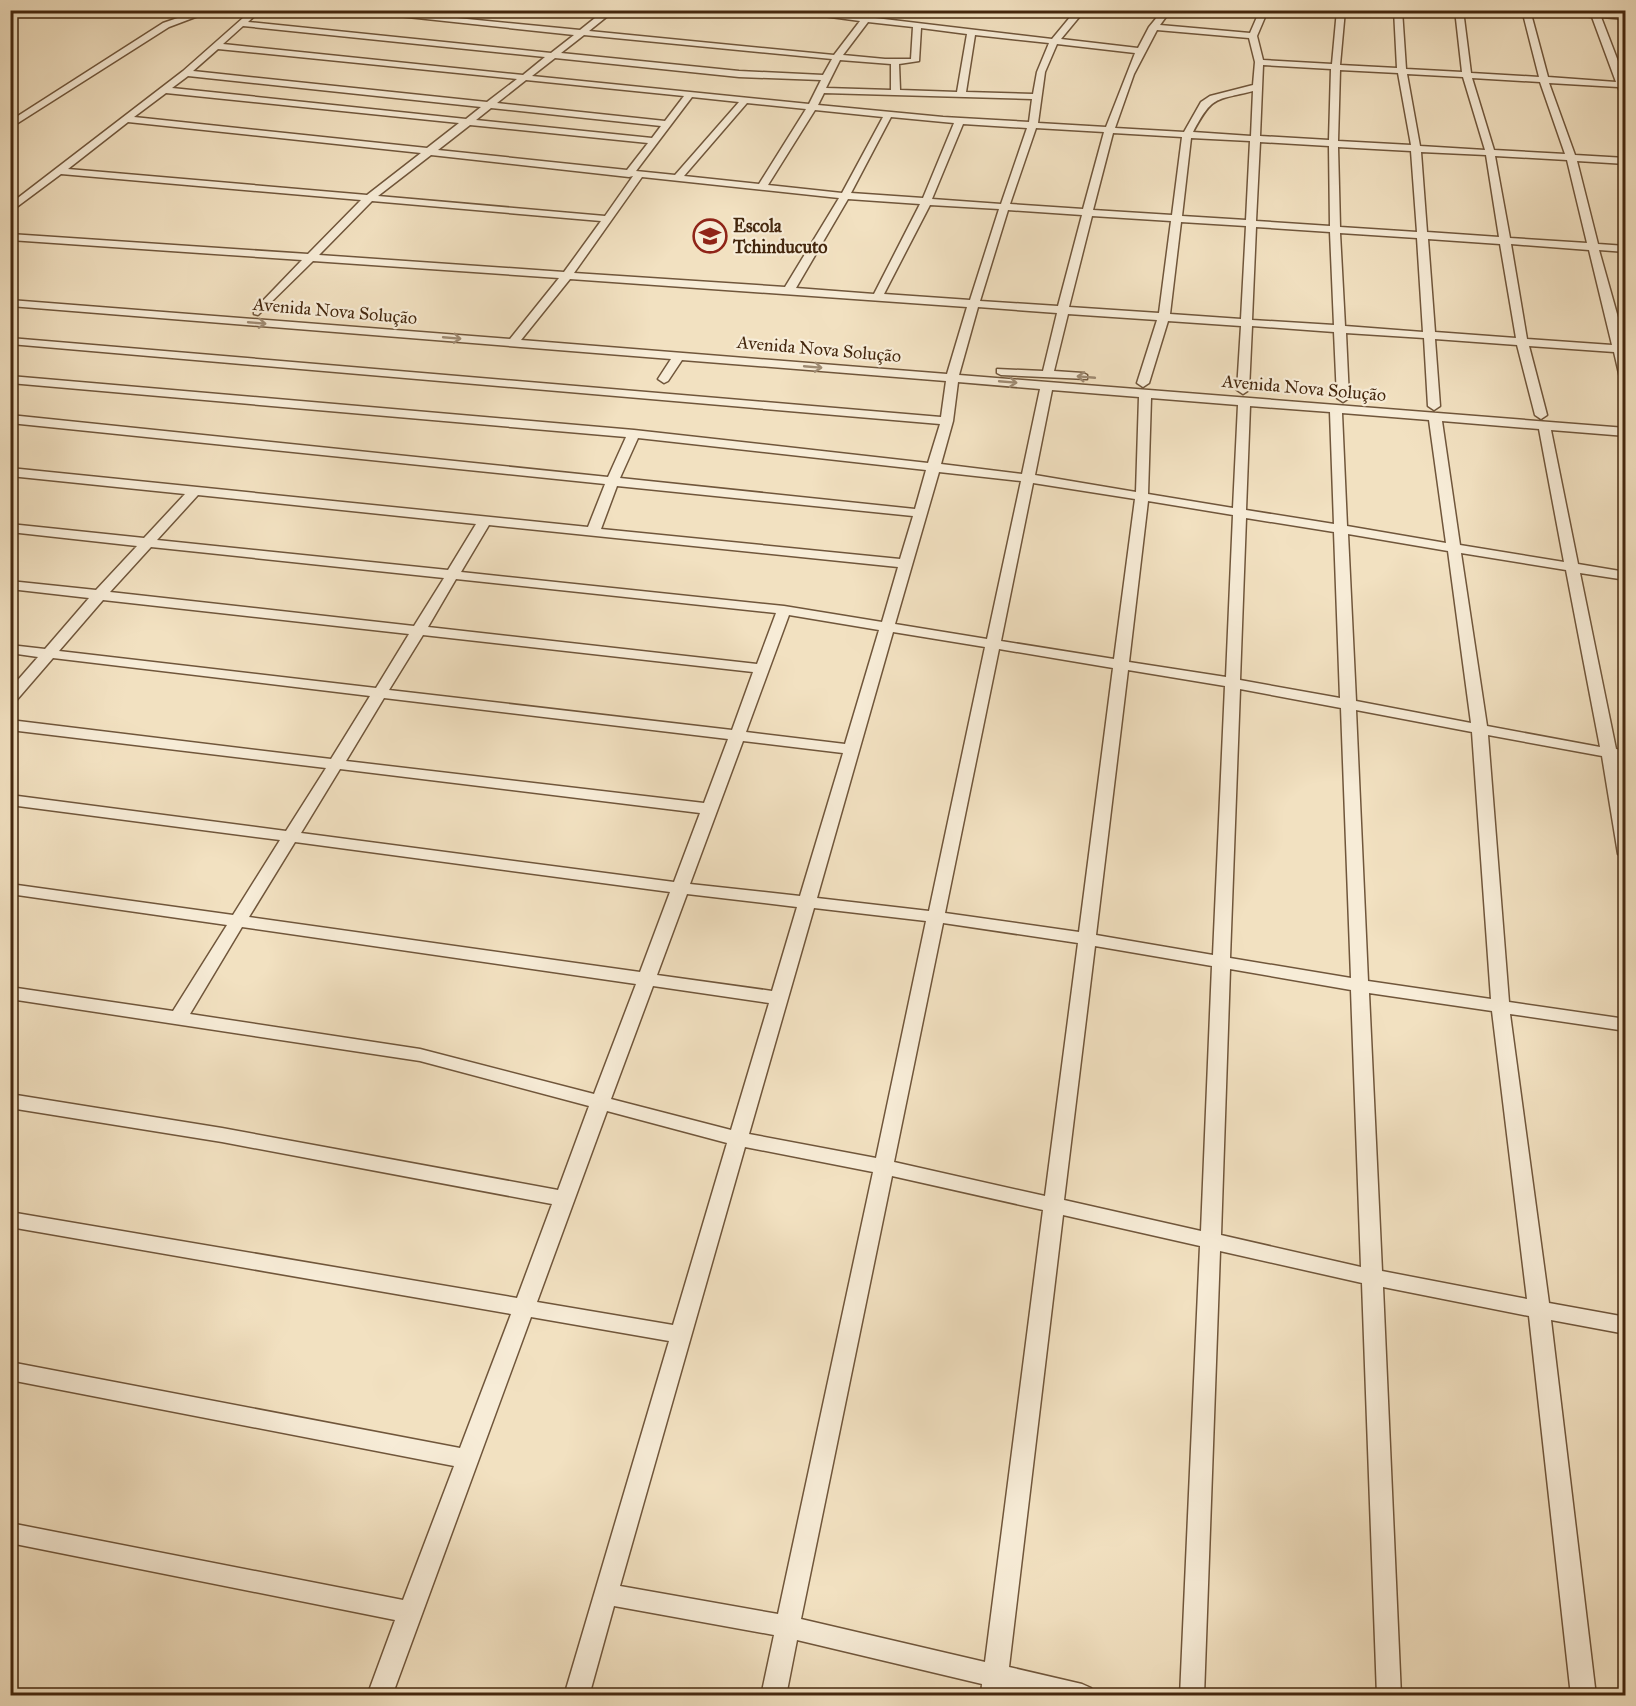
<svg xmlns="http://www.w3.org/2000/svg" width="1636" height="1706" viewBox="0 0 1636 1706" font-family="'IM FELL Great Primer',serif">
	<style>
		.lines { fill: none; stroke-linecap: round; stroke-linejoin: round }
		.minor-casing { stroke: #70563b; stroke-width: 3 }
		.minor { fill: #f7ecd7; fill-rule: evenodd }
		.oneway { stroke: #9e8a72 }
		.labels { text-anchor: middle; stroke-width: 4.5; stroke-linejoin: round; paint-order: stroke }
		.far-poi-label { font-size: 18px; font-weight: bold; fill: #44270e; stroke: #f7ecd7; text-anchor: start }
		.far-street-label { font-size: 18px; fill: #44270e; stroke: #f7ecd7 }
	</style>
	<rect width="100%" height="100%" fill="#f2e1c1"/>
	<filter id="stains"><feTurbulence type="fractalNoise" baseFrequency=".00333" numOctaves="4"/><feColorMatrix values="0 0 0 0 .2 0 0 0 0 .09 0 0 0 0 .02 0 0 0 .5 -.17"/></filter>
	<radialGradient id="worn" r=".72"><stop offset=".6" stop-color="#630" stop-opacity="0"/><stop offset="1" stop-color="#630" stop-opacity=".3"/></radialGradient>
	<g class="lines">
		<g class="minor-casing">
			<path id="minor" d="M201,10H214L169,27L10,128V121L163,23Z
				M252,10H261L248,22L551,53L574,35L342,10H376L580,30L605,10H615L589,31L834,55L860,21L779,10H808L1052,39L1076,10H1085L1061,39L1138,48L1149,27L1163,10H1171L1160,25L1250,33L1260,10H1268L1257,36L1263,60L1332,64L1337,10H1345L1340,65L1397,68L1394,10H1402L1406,69L1462,72L1455,10H1463L1471,73L1539,77L1522,10H1530L1548,77L1616,82L1592,17L1537,10H1598L1626,15V19L1601,17L1626,82V97L1622,96L1618,87L1549,83L1575,155L1626,158V164L1577,161L1598,244L1626,246V252L1599,250L1626,346V381L1620,378L1614,352L1529,346L1547,415L1541,419L1535,415L1517,345L1435,339L1440,406L1434,410L1428,406L1424,338L1346,333L1349,398L1343,402L1337,398L1334,332L1252,326L1249,390L1243,394L1237,390L1241,326L1168,321L1149,383L1143,387L1137,383L1157,320L1068,314L1054,371L1083,373L1087,375V379L1001,375L997,373V369L1043,371L1057,313L978,307L959,375L1626,428V436L1551,430L1578,564L1626,572V580L1580,573L1616,749L1626,751V761L1618,759L1626,803V859L1618,854L1602,756L1488,735L1509,1002L1626,1019V1031L1510,1014L1549,1303L1626,1317V1334L1551,1320L1596,1696H1571L1529,1316L1383,1287L1401,1696H1377L1362,1283L1220,1251L1204,1696H1180L1200,1246L1063,1215L1009,1667L1082,1684L1091,1688L1094,1696H1031L1006,1690V1696H981L982,1684L797,1640L786,1696H761L774,1635L614,1606L589,1696H564L669,1341L531,1317L392,1696H367L395,1620L10,1543V1523L403,1600L454,1466L10,1380V1362L460,1448L511,1314L10,1227V1212L517,1298L552,1204L222,1142L10,1108V1094L222,1128L558,1190L589,1106L420,1061L10,999V987L173,1011L227,925L10,894V884L233,915L280,840L10,805V795L286,831L326,768L10,730V720L331,759L370,696L53,658L15,702L10,703V689L38,657L10,653V645L45,649L89,598L10,589V581L96,590L137,546L10,532V524L144,538L185,494L10,476V468L588,527L605,484L10,423V415L608,477L626,437L10,383V376L634,430L928,463L940,424L10,344V338L941,417L946,381L682,360L668,381L664,383L658,379L671,359L10,306V300L510,339L559,278L313,261L258,315L254,314V310L302,260L10,240V234L308,254L361,200L61,174L10,212V204L183,71ZM868,22L913,27L911,59H885L843,55ZM243,26L545,57L523,75L223,44ZM921,28L967,34L957,92L900,90L899,64L919,61ZM1157,30L1249,38L1255,62L1253,85L1210,96L1201,102L1184,132L1115,128L1134,74ZM584,35L832,59L823,75L739,71L561,53ZM975,35L1049,43L1037,72L1033,94L966,92ZM1057,44L1135,53L1106,127L1038,123L1045,72ZM218,49L517,79L487,102L193,71ZM555,58L739,77L821,80L809,104L532,76ZM840,60L891,64V90L826,88ZM1263,65L1331,69L1329,140L1260,136ZM1340,70L1398,73L1411,145L1338,141ZM1407,74L1463,77L1485,150L1420,146ZM188,76L481,107L466,119L172,88ZM1472,78L1540,82L1565,154L1494,150ZM526,80L684,96L665,121L497,103ZM1253,91L1251,136L1193,132C1213,95 1214,101 1253,91ZM166,93L459,123L427,148L134,117ZM824,93L1032,99L1029,122L943,117L818,105ZM692,97L739,102L675,175L636,171ZM747,103L806,109L759,184L684,176ZM491,108L661,126L652,138L476,120ZM815,110L883,117L842,193L768,185ZM891,117L954,123L923,198L851,193ZM128,122L421,153L367,195L68,169ZM963,124L1027,128L1001,204L932,199ZM470,125L648,143L627,170L438,150ZM1036,128L1104,132L1083,209L1010,204ZM1113,133L1182,137L1172,215L1093,210ZM1191,138L1250,141L1246,220L1182,216ZM1260,142L1329,146L1330,226L1256,221ZM1338,147L1411,151L1417,232L1340,227ZM1421,152L1486,155L1499,237L1427,232ZM431,155L629,177L633,176L605,216L378,196ZM1495,156L1567,160L1587,243L1510,238ZM642,177L839,198L785,287L574,273ZM848,199L920,204L874,294L796,288ZM372,201L601,221L564,272L319,255ZM930,205L999,209L970,300L884,294ZM1008,210L1082,215L1058,306L980,301ZM1092,216L1171,221L1159,313L1069,307ZM1181,222L1246,226L1241,319L1170,314ZM1256,227L1330,232L1334,325L1252,320ZM1340,233L1417,238L1423,332L1345,326ZM1428,239L1500,244L1516,338L1435,332ZM1511,244L1589,250L1612,345L1527,339ZM570,279L967,307L947,374L521,340ZM958,382L1040,389L1022,474L941,464L953,421ZM1052,390L1139,397L1136,492L1035,475ZM1151,398L1238,405L1233,508L1148,494ZM1250,406L1330,412L1334,524L1246,510ZM1342,413L1429,420L1446,543L1347,526ZM1442,421L1539,429L1564,562L1460,545ZM638,438L926,470L915,509L620,478ZM939,472L1021,481L987,639L895,624ZM1033,483L1135,499L1114,659L1001,641ZM617,486L913,516L900,559L601,529ZM198,495L476,524L448,570L157,540ZM1148,501L1233,515L1226,677L1129,662ZM1246,518L1334,532L1340,698L1240,680ZM489,525L898,567L882,622L784,606L461,572ZM1348,534L1448,551L1471,723L1356,701ZM151,547L444,578L414,626L110,592ZM1461,553L1566,570L1600,747L1487,726ZM456,579L776,613L757,664L428,627ZM103,600L409,634L376,688L59,651ZM789,615L879,630L845,744L746,732ZM893,632L985,647L929,911L817,898ZM423,635L753,672L732,730L389,690ZM999,649L1113,668L1079,932L945,913ZM1128,670L1225,686L1213,955L1096,935ZM1240,689L1341,708L1351,978L1230,958ZM384,698L728,739L704,803L346,761ZM1356,710L1472,732L1491,999L1368,981ZM743,741L843,753L800,896L690,884ZM340,769L700,813L674,882L301,833ZM295,842L670,892L640,972L249,917ZM687,894L797,907L772,991L657,975ZM814,908L926,921L876,1158L749,1134ZM943,923L1078,943L1045,1196L894,1162ZM242,927L636,984L594,1094L420,1049L190,1014ZM1095,946L1212,966L1201,1231L1064,1200ZM1230,969L1351,990L1361,1267L1221,1235ZM653,986L769,1003L731,1130L611,1099ZM1369,993L1492,1011L1527,1299L1382,1271ZM607,1111L727,1143L673,1325L537,1302ZM745,1147L873,1172L778,1614L620,1586ZM892,1176L1043,1210L985,1662L801,1619Z"/>
		</g>
		<use href="#minor" class="minor"/>
	</g>
	<defs><path id="oneway-shaft" d="M-6 0H5M1.5-3L5.5 0L1.5 3" fill="none" stroke-width="1.6" stroke-linecap="round" stroke-linejoin="round" transform="scale(1.5)"/></defs>
	<g class="oneway">
		<use href="#oneway-shaft" transform="translate(257 323) rotate(5)"/>
		<use href="#oneway-shaft" transform="translate(452 338) rotate(5)"/>
		<use href="#oneway-shaft" transform="translate(813 367) rotate(5)"/>
		<use href="#oneway-shaft" transform="translate(1086 377) rotate(-175)"/>
		<use href="#oneway-shaft" transform="translate(1008 382) rotate(5)"/>
	</g>
	<defs>
		<g id="school-ring" transform="scale(1.725)"><circle r="9.5" fill="#f7ecd7" stroke="#8f2418" stroke-width="1.5"/><path d="M0-5L7-2L0 1L-7-2ZM-4 1L0 2.5L4 1V4Q0 6-4 4Z" fill="#8f2418"/></g>
	</defs>
	<g fill-rule="evenodd">
		<use href="#school-ring" x="710" y="236"/>
	</g>
	<g class="labels">
		<g class="far-poi-label">
			<text x="733" y="232">Escola<tspan x="733" dy="21">Tchinducuto</tspan></text>
		</g>
		<g class="far-street-label">
			<text transform="translate(335 311) rotate(5)" y="6">Avenida Nova Solução</text>
			<text transform="translate(819 349) rotate(5)" y="6">Avenida Nova Solução</text>
			<text transform="translate(1304 388) rotate(5)" y="6">Avenida Nova Solução</text>
		</g>
	</g>
	<rect width="1636" height="1706" fill="none" stroke="#f2e1c1" stroke-width="36"/>
	<rect x="12" y="12" width="1612" height="1682" fill="none" stroke="#44270e" stroke-width="3"/>
	<rect x="18" y="18" width="1600" height="1670" fill="none" stroke="#44270e" stroke-width="1.5"/>
	<rect width="100%" height="100%" filter="url(#stains)"/>
	<rect width="100%" height="100%" fill="url(#worn)"/>
</svg>
